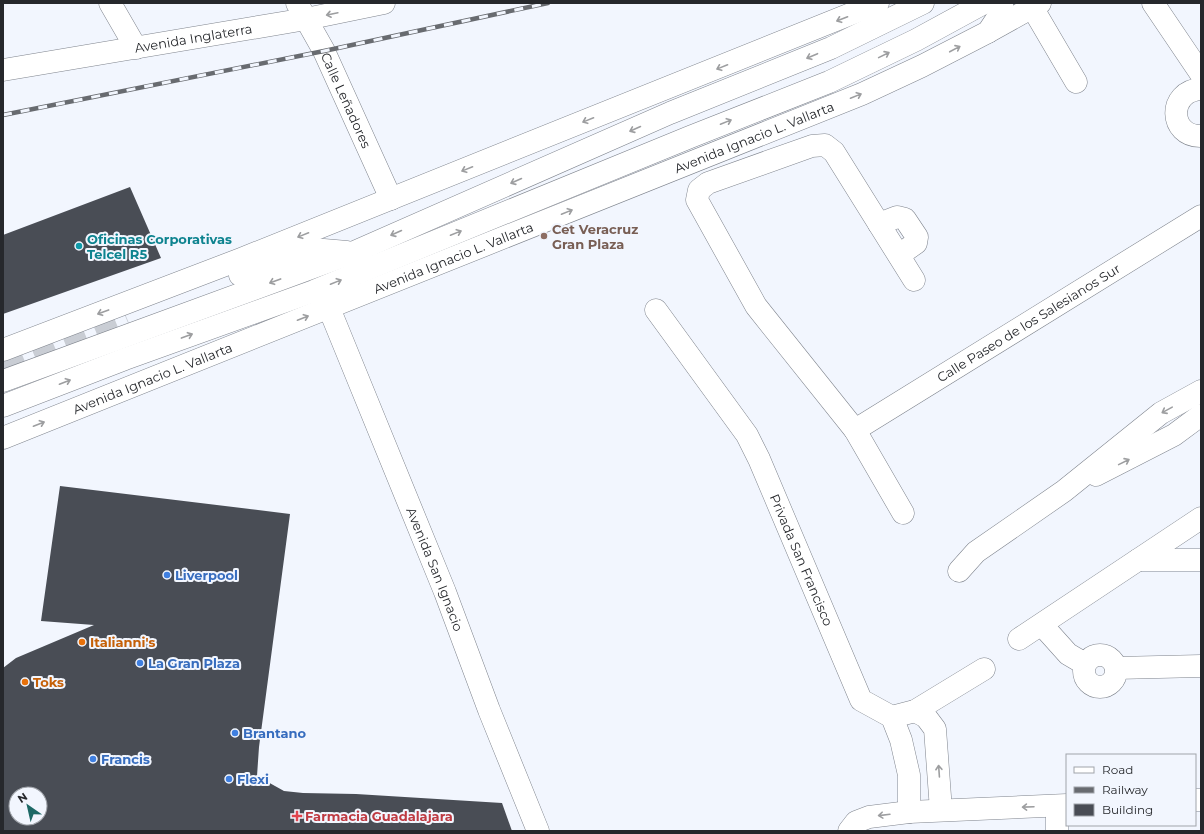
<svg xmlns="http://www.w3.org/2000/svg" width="1204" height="834" viewBox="0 0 1204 834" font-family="Montserrat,sans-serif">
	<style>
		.building { fill: #494d55; fill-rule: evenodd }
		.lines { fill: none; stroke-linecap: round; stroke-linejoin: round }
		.major-tunnel { stroke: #c9cdd4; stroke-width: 22; stroke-dasharray: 22 11; stroke-linecap: butt }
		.minor-casing { stroke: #7f848d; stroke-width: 23 }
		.major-casing { stroke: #7f848d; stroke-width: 23 }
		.minor { stroke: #fff; stroke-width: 22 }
		.major { stroke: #fff; stroke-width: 22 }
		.rail-casing { stroke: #686b70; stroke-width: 4.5 }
		.rail { stroke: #f2f6fe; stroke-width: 3; stroke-dasharray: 9; stroke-linecap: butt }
		.oneway { stroke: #9d9ea0 }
		.education-dot { fill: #8d6e63; stroke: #f2f6fe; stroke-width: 1.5 }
		.culture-dot { fill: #0f9aa8; stroke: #f2f6fe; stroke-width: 1.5 }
		.shop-dot { fill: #3f7fe0; stroke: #f2f6fe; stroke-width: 1.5 }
		.food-dot { fill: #e8710a; stroke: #f2f6fe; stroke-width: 1.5 }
		.health-dot { fill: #e0444e; stroke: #f2f6fe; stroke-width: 1.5 }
		.labels { text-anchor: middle; stroke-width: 4; stroke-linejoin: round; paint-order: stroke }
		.street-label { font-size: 13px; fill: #26282c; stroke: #f2f6fe }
		.education-label { font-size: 13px; font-weight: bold; fill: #785e54; stroke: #f2f6fe; text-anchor: start }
		.culture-label { font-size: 13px; font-weight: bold; fill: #0d838f; stroke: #f2f6fe; text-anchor: start }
		.shop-label { font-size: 13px; font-weight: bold; fill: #366cbe; stroke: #f2f6fe; text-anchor: start }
		.food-label { font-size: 13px; font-weight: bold; fill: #c56008; stroke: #f2f6fe; text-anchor: start }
		.health-label { font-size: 13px; font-weight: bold; fill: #be3a42; stroke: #f2f6fe; text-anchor: start }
	</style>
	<rect width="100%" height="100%" fill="#f2f6fe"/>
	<path class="building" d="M130,187L161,258L3,314V235Z
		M60,486L290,514L259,747L257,776L284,791L303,793L356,794L502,803L512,831H3V668L16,658L94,625L41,621ZM16,794H40V818H16Z"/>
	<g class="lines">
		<path class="major-tunnel" d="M3,366L126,316"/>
		<g class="minor-casing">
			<g id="minor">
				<path d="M110,3L136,48"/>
				<path id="s1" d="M297,3L324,51L391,199"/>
				<path d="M1153,3L1201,74"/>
				<path d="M1032,7L1076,82"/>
				<path d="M988,32L1040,3"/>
				<path id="s2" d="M3,70L306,19L384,3"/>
				<path d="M1201,89C1167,91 1169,137 1201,136"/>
				<path d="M879,224L897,217L905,219L917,237L916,243L899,255"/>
				<path id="s3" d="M329,308L445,592L489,710L538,831"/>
				<path id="s4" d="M656,310L747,435L759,459L861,700L892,717L915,711L984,669"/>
				<path id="s5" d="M855,430L1201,216"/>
				<path d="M1096,475L1174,435L1201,415"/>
				<path d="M903,513L855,430L756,306L697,200L699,190L708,183L812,146L825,145L834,152L914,280"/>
				<path d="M1138,560H1201"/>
				<path d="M959,571L976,552L1064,491L1161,413L1201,391"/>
				<path d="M1042,625L1068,654L1085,664"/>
				<path d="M1019,639L1201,518"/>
				<circle cx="1100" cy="671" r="16"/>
				<path d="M1116,668L1201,666"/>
				<path d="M915,711L926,717L935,729L941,810"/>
				<path d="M892,717L901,740L909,775V812"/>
				<path d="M1195,800H1201"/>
				<path d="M1057,806V831"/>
				<path d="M849,831L856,822L869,817L909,812L1067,805"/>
			</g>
		</g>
		<g class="major-casing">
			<g id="major">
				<path d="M240,275L312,249L347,252"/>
				<path d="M3,350L241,259L878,3"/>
				<path d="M3,381L352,253L670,113L831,48L923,3"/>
				<path d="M3,406L125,359L314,291L690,137L829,82L916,40L984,3"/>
				<path id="s6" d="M3,438L862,94L922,66L988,32L1002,11V3"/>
			</g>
		</g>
		<use href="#minor" class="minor"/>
		<use href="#major" class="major"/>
		<g class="rail-casing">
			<path id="rail" d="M3,115L324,51L548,3"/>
		</g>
		<use href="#rail" class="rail"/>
	</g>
	<defs><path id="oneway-shaft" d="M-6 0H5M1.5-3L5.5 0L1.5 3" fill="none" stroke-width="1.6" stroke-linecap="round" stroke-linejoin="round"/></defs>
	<g class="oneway">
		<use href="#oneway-shaft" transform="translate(332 14) rotate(168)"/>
		<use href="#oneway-shaft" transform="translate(842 19) rotate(159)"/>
		<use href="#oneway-shaft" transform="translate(955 49) rotate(-28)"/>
		<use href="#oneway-shaft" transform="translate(884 55) rotate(-26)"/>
		<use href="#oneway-shaft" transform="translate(812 56) rotate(157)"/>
		<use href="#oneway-shaft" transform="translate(722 67) rotate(158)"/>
		<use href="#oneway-shaft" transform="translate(856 96) rotate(-22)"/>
		<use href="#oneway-shaft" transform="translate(588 120) rotate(158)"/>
		<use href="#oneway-shaft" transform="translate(726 122) rotate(-22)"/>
		<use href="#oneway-shaft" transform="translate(635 129) rotate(156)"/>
		<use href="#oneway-shaft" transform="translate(467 169) rotate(158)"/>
		<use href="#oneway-shaft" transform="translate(516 181) rotate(156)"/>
		<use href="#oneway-shaft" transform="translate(567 212) rotate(-22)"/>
		<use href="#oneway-shaft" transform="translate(396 233) rotate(156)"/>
		<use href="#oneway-shaft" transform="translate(456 233) rotate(-22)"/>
		<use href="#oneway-shaft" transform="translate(303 235) rotate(158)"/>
		<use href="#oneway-shaft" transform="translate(275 281) rotate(160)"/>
		<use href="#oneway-shaft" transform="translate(336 282) rotate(-22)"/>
		<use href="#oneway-shaft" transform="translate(103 312) rotate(160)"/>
		<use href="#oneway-shaft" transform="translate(303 318) rotate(-21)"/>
		<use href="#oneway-shaft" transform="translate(187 336) rotate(-20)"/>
		<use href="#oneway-shaft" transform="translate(65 382) rotate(-21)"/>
		<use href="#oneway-shaft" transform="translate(1167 410) rotate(151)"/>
		<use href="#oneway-shaft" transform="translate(39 424) rotate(-21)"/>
		<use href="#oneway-shaft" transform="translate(1124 462) rotate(-26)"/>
		<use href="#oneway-shaft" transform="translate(939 771) rotate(-94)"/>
		<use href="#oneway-shaft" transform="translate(1028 807) rotate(178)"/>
		<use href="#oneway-shaft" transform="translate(884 815) rotate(173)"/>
	</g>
	<circle class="education-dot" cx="544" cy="236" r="4"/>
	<circle class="culture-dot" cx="79" cy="246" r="4"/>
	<g class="shop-dot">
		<circle cx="167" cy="575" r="4"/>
		<circle cx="140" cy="663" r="4"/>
		<circle cx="235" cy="733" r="4"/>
		<circle cx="93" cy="759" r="4"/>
		<circle cx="229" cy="779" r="4"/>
	</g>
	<g class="food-dot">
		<circle cx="82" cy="642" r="4"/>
		<circle cx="25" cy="682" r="4"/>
	</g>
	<path class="health-dot" d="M295 810h4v4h4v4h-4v4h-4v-4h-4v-4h4z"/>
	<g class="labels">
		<g class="street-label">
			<text dy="5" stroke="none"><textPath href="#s2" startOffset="193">Avenida Inglaterra</textPath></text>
			<text dy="5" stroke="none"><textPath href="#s1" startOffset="109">Calle Leñadores</textPath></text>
			<text dy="5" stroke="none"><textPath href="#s6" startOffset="809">Avenida Ignacio L. Vallarta</textPath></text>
			<text dy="5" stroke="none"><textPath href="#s6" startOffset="485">Avenida Ignacio L. Vallarta</textPath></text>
			<text dy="5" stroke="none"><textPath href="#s5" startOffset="204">Calle Paseo de los Salesianos Sur</textPath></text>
			<text dy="5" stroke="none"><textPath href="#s6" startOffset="161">Avenida Ignacio L. Vallarta</textPath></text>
			<text dy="5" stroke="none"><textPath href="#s4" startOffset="291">Privada San Francisco</textPath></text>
			<text dy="5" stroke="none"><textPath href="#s3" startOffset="282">Avenida San Ignacio</textPath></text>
		</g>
		<g class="education-label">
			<text x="552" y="234">Cet Veracruz<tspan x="552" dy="15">Gran Plaza</tspan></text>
		</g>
		<g class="culture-label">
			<text x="87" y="244">Oficinas Corporativas<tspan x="87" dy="15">Telcel R5</tspan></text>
		</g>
		<g class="shop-label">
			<text x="175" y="580">Liverpool</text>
			<text x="148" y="668">La Gran Plaza</text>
			<text x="243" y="738">Brantano</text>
			<text x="101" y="764">Francis</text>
			<text x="237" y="784">Flexi</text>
		</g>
		<g class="food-label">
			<text x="90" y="647">Italianni's</text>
			<text x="33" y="687">Toks</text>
		</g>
		<g class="health-label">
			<text x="305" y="821">Farmacia Guadalajara</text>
		</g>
	</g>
	<rect width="1204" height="834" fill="none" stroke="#26282c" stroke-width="8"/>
	<rect x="1066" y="754" width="130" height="72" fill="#f2f6fe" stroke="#a0a4aa"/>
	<rect x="1074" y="767" width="20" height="6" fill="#ffffff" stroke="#a0a4aa"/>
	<text x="1102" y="774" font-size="12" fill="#26282c">Road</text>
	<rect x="1074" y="787" width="20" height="6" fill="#686b70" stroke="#a0a4aa"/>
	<text x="1102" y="794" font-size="12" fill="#26282c">Railway</text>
	<rect x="1074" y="804" width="20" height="12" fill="#494d55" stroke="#a0a4aa"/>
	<text x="1102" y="814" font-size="12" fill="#26282c">Building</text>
	<g transform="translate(28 806) rotate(326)"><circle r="19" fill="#f2f6fe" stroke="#a0a4aa"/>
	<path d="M0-3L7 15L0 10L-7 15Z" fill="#1d6966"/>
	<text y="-6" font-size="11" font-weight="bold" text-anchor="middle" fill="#26282c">N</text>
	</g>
</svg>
